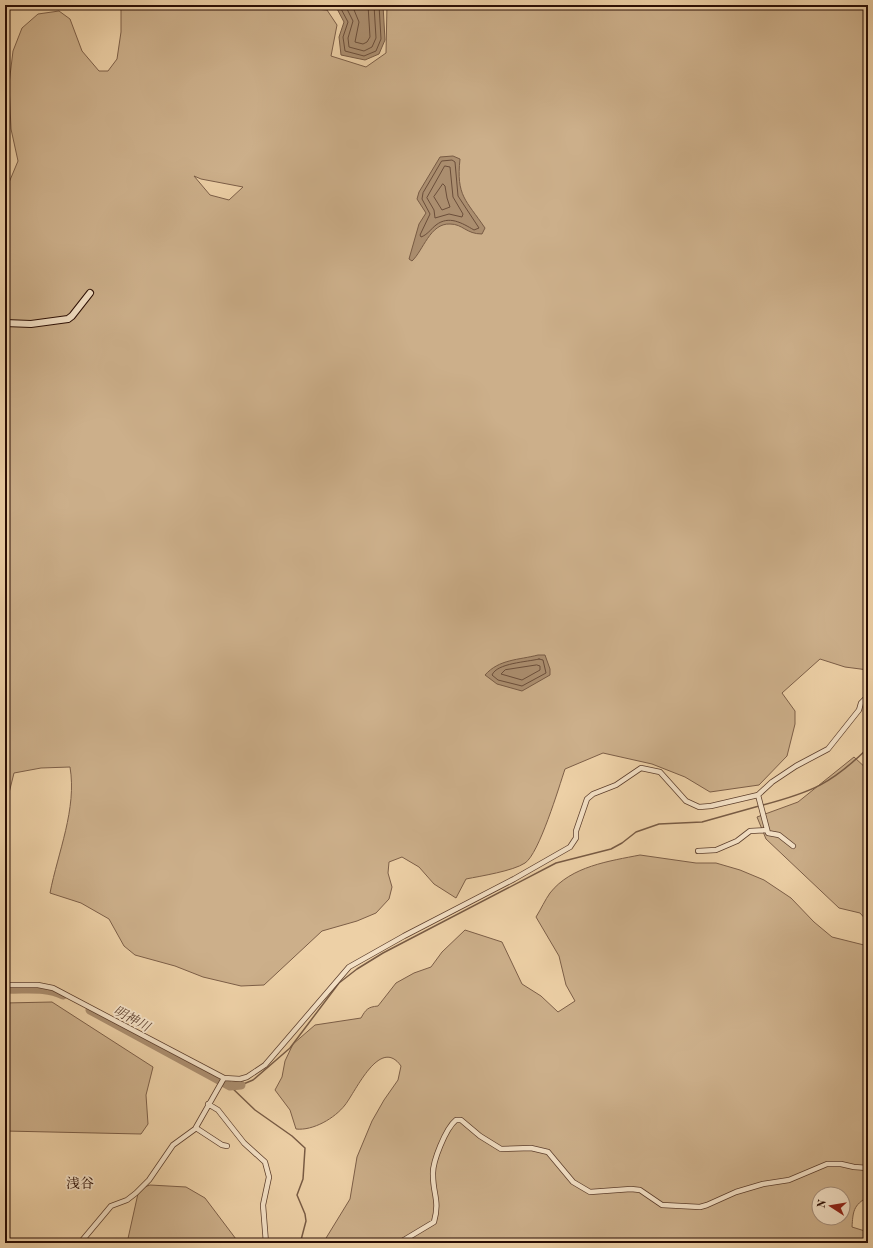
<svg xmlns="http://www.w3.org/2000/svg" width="873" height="1248" viewBox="0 0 873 1248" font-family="'Old Standard TT','Noto Serif JP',serif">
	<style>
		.green { fill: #ccaf8a; stroke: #7c5e47; fill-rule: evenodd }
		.water { fill: #ab8e6f; stroke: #785b44 }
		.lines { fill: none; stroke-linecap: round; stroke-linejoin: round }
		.shore { stroke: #6b4e3a; stroke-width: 1 }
		.stream { stroke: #785b44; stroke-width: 1.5 }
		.river { stroke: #ab8e6f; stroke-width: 9 }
		.street-casing { stroke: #5c3e2c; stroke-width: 6 }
		.secondary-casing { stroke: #2b0e04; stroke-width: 8 }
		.street { stroke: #f3e0c5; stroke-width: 4.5 }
		.secondary { stroke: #f3e0c5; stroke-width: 6 }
		.labels { text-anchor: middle; stroke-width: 3.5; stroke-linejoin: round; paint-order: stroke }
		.water-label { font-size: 13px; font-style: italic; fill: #5e412f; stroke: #f3e0c5 }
		.quarter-label { font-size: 14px; fill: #2b0e04; stroke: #f3e0c5 }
	</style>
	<rect width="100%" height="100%" fill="#edd0a6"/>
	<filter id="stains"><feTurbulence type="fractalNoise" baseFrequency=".005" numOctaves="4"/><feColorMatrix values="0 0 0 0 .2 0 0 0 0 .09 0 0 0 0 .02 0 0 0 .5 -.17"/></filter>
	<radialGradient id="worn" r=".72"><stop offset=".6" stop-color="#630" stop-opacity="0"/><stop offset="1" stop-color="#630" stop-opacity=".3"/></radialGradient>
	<path class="green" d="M121,5H291L292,7L327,10L337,25L331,56L366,67L386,53L387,5H868V670L845,667L820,659L782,693L795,711V724L787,756L759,785L710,792L685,777L652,764L603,753L565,769C559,787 539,854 525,863C513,871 481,876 466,879L456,898L434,884L419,867L402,857L389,862L388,873L392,887L389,899L376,913L357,921L322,931L264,985L241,986L203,977L175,966L135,955L124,946L109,919L81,903L50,893C58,852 77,809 70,767L41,768L14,773L5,809V192L18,161L11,129L9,84L13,51L22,28L38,14L59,11L70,19L82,51L99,71H108L117,59L121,32ZM194,176L201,179L243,187L229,200L210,195Z
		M854,757L868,770V922L860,913L839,908L766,839L757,817L798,802Z
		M640,855L696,863H716L740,870L764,880L791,898L814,922L832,937L868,946V1197C853,1205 853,1212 852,1227L868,1232V1243H323L350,1199L357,1157L372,1121L384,1100L398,1080L401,1066C380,1036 356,1091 345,1105C335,1118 313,1131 296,1129L290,1110L275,1090L282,1077L285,1061L293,1044L315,1025L361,1018C366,1009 368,1007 378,1006L396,983L414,973L431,967L442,952L465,930L502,942L522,984L541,996L558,1012L575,1001L566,985L559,956L536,917C541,909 545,900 550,893C571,866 610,861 640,855ZM819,1194H843V1218H819Z
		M52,1002L153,1067L146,1095L148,1124L141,1134L5,1131V1003Z
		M150,1185L186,1187L205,1198L239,1243H127L139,1189Z"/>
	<path class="water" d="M335,5H383L385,40L379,54L365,60L341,55L339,37L344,22Z
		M453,156L460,159C456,196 466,200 485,228L482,234C466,234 463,224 450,224C430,223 423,251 412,261L409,259L419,224L426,213L417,199L419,192L440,157Z
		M538,655H545L550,669V675L522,691L497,684L485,675C499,659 519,660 538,655Z"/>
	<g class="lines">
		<path class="shore" d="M339,5L348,22L343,37L345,51L364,56L376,51L381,39L379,5
			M345,5L353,21L348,38L349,47L364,51L372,47L376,38L374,5
			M352,5L359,22L355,42L363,44L367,42L370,37L368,5
			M442,161L452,160L455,162L458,196L479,228L474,230C462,223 449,215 436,225C431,229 427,235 421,237L420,235L430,214L422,199L423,193Z
			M445,166L450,167L453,197L463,214L462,217L449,214L435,218L434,210L427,198Z
			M443,184L445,186L447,198L450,207L442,210L434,197Z
			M539,659L543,660L546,673L522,686L498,680L492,675C497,663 527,662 539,659Z
			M537,665L540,666V670L522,680L501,674L505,670Z"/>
		<path class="stream" d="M763,805C812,792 831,784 868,748
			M241,1085L253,1080L290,1048L339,983L357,969L383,953L556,863L611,849L622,843L636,832L659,824L702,822L759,806
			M230,1086L255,1110L292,1136L305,1148L303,1179L297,1195L305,1214L306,1221L301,1240L303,1243"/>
		<path class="river" d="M5,989C25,990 45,986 63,995
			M90,1010L230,1086L241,1085"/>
		<g class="street-casing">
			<path id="street" d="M758,795L768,833L779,835L793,846
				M698,851L716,850L737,841L750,831L767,830
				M5,985H38L53,988L224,1078L240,1079L247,1077L265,1065L349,967L404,936L514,879L570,847L576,838V831L587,799L593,794L616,785L641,768L660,772L686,801L699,807L711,806L758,795L772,782L796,766L828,749L859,710L861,703L868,696
				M208,1104L218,1110L244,1143L265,1162L269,1177L263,1205L266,1243
				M196,1128L222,1145L227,1146
				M80,1243L111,1206L127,1200L136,1193L149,1180L173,1145L195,1129L224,1078
				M399,1243L434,1222C440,1200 433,1195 433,1175C432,1162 446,1128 456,1120H461L480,1136L501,1149L531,1148L548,1152L573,1182L590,1192L631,1189L640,1190L662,1205L700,1207L707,1205L736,1192L763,1184L789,1180L827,1164H841L854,1167L868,1168"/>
		</g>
		<g class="secondary-casing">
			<path id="secondary" d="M5,323L31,324L68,319L72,316L90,293"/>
		</g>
		<use href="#street" class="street"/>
		<use href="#secondary" class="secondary"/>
	</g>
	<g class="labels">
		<g class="water-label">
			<text transform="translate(132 1018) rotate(28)" y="5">明神川</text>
		</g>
		<g class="quarter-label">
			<text x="80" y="1188">浅谷</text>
		</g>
	</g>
	<rect width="873" height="1248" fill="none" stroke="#edd0a6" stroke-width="20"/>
	<rect x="6" y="6" width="861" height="1236" fill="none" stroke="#2b0e04" stroke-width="2"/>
	<rect x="10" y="10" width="853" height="1228" fill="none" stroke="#2b0e04"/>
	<g transform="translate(831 1206) rotate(282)"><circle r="19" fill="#f3e0c5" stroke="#a38c78"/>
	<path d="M0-3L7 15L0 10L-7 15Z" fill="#8f2418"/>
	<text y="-6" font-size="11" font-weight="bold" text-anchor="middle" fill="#2b0e04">N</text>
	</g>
	<rect width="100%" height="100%" filter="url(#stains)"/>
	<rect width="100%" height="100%" fill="url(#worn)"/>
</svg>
